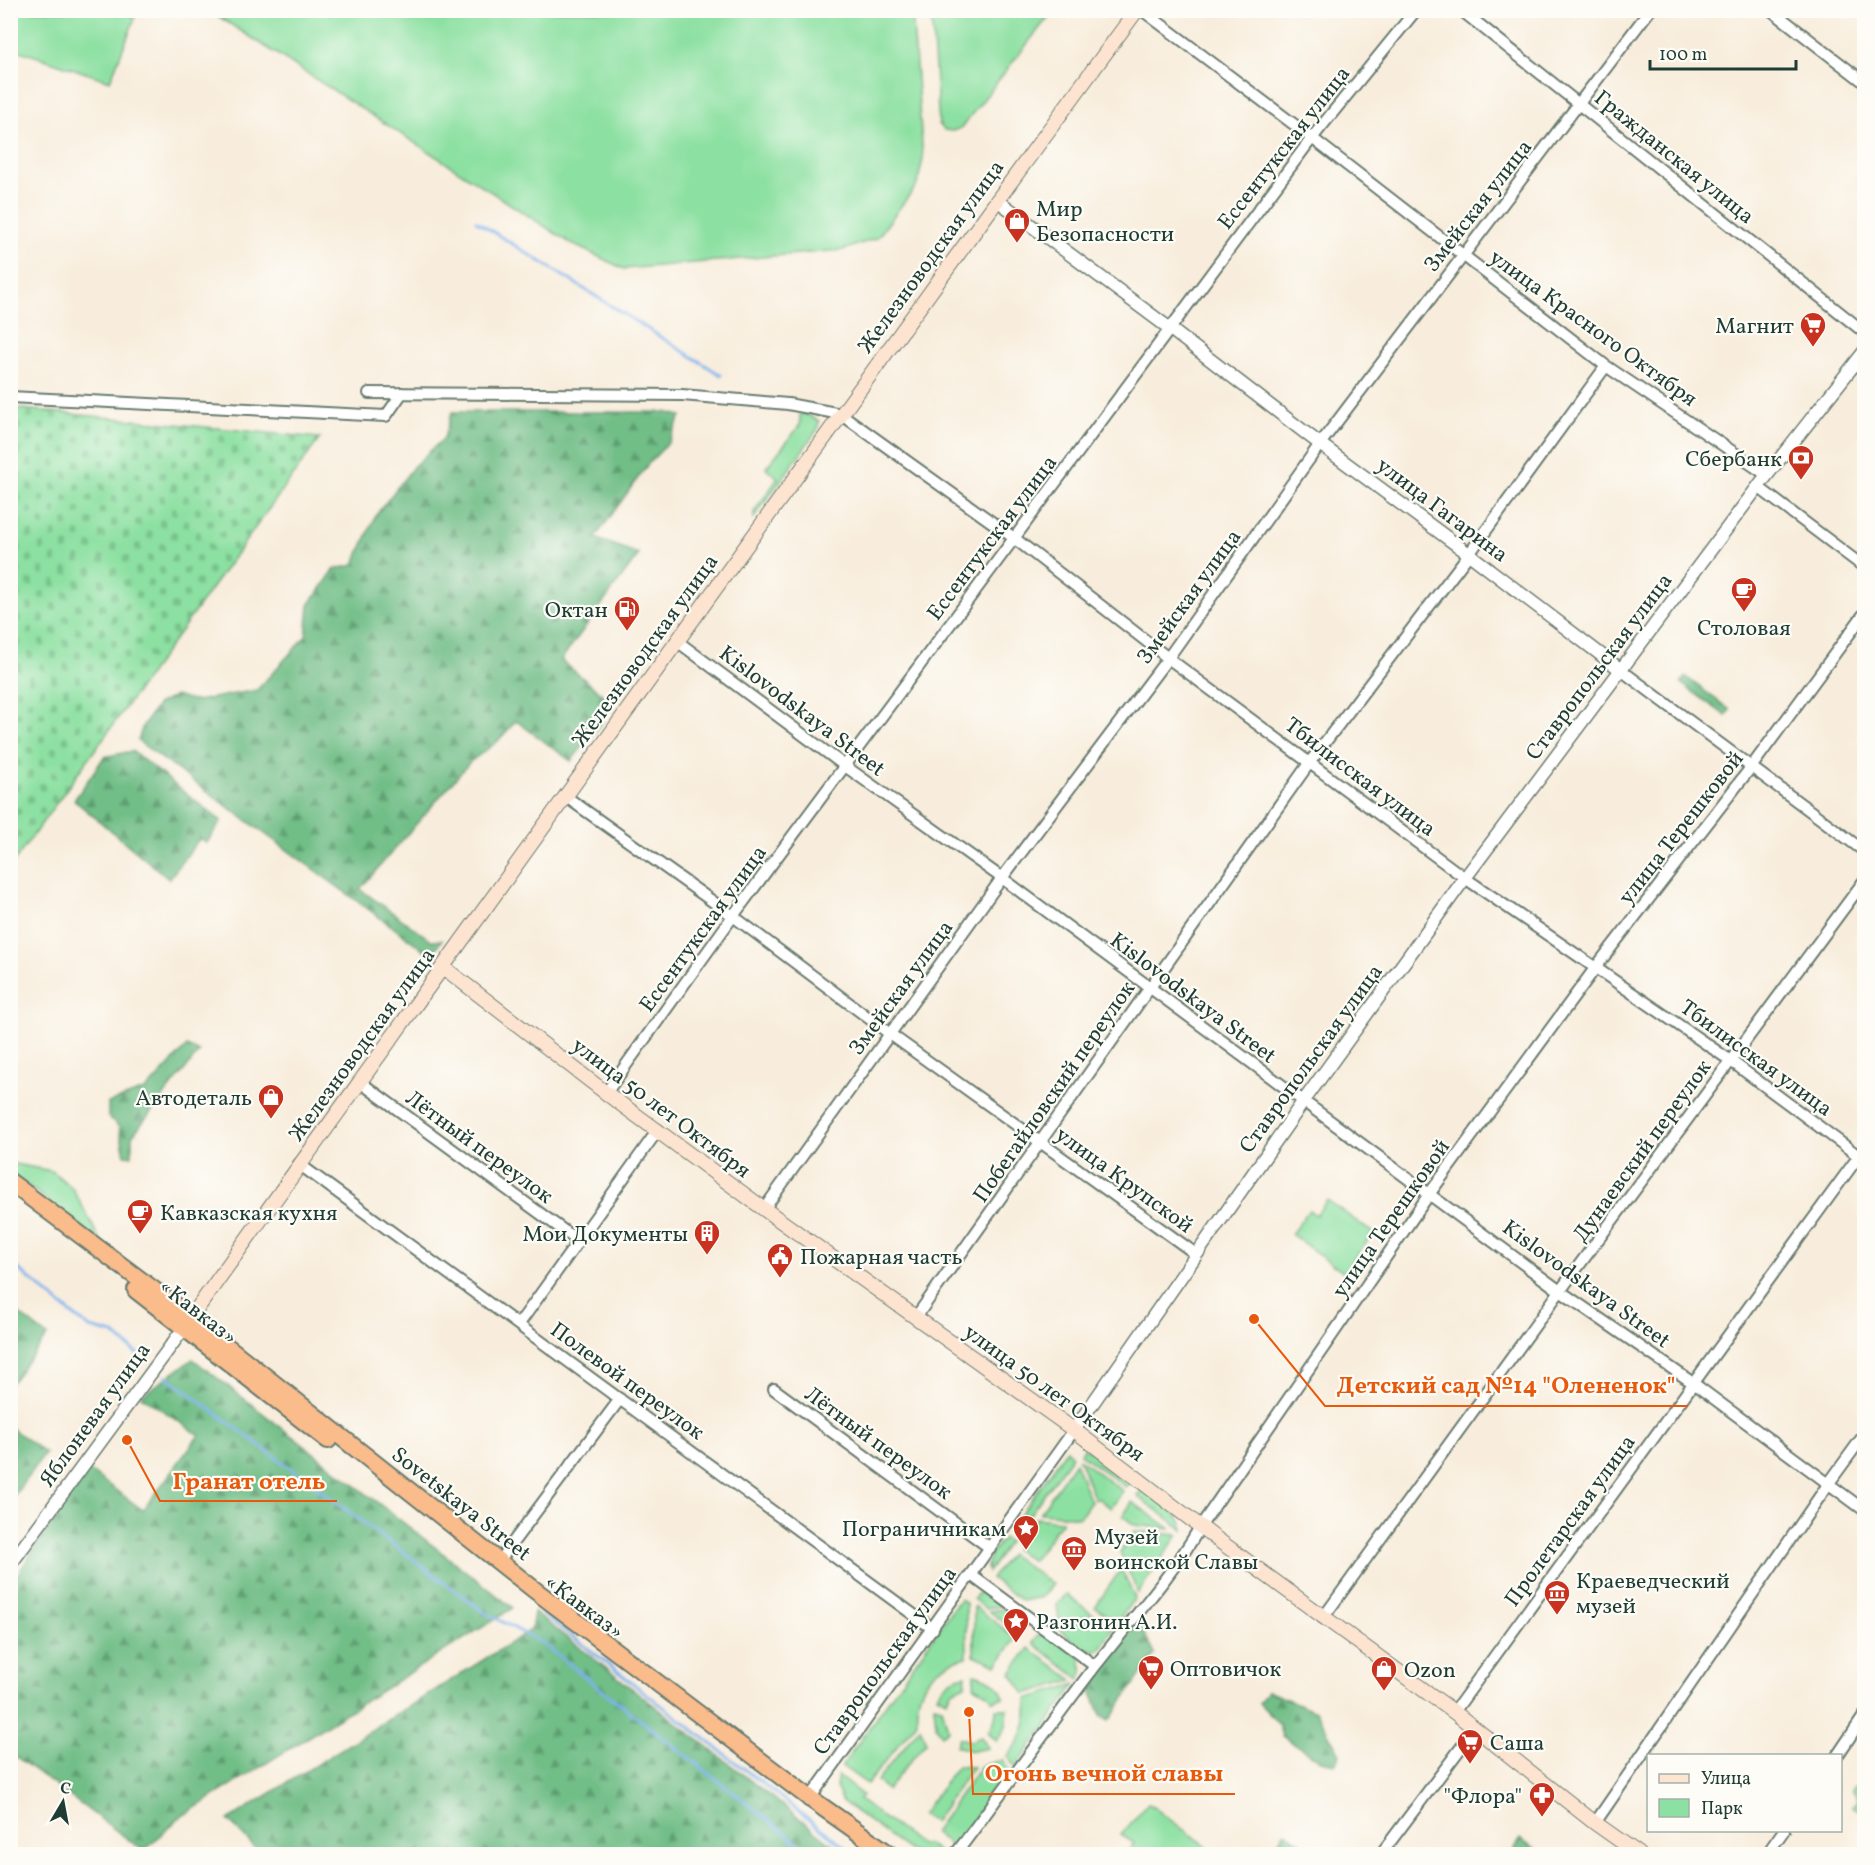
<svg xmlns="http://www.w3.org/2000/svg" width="1875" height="1865" viewBox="0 0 1875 1865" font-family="Vollkorn,serif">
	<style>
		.green { fill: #8ce0a1; stroke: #568e6a; stroke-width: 1.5 }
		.forest { fill: url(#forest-firs); stroke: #487e5e; stroke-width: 1.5 }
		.cemetery { fill: url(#cemetery-stones); stroke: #568e6a; stroke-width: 1.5 }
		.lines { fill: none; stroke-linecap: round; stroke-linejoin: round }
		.stream { stroke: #7fb2ec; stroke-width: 3 }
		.minor-casing { stroke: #6b7b6f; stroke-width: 14 }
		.tertiary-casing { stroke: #6b7b6f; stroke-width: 15 }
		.secondary-casing { stroke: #6b7b6f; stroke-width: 16 }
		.trunk-casing { stroke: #6b7b6f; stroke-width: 20 }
		.minor { stroke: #fff; stroke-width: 10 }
		.tertiary { stroke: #fff; stroke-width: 12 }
		.secondary { stroke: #fde4d1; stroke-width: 14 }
		.trunk { stroke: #fabc8b; stroke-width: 16 }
		.labels { text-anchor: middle; stroke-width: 4.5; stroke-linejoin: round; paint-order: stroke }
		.street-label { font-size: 22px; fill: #1f3d34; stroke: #fdfcf7 }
		.poi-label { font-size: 22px; fill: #1f3d34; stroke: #fdfcf7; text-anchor: start }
		.leader { fill: none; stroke: #e8590c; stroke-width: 2 }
		.callout-dot { fill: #e8590c; stroke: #fdfcf7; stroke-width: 2 }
		.callout-label { font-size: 24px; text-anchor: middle; font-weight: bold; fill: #e8590c; stroke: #fdfcf7; stroke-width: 4.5; stroke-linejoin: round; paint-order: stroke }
	</style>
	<defs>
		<pattern id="forest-firs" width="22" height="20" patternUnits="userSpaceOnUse" patternTransform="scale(1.5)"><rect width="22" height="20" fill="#71be87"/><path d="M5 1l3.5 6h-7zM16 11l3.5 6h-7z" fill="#5c9c6f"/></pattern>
		<pattern id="cemetery-stones" width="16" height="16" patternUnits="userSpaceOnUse" patternTransform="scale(1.5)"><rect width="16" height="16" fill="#8ce0a1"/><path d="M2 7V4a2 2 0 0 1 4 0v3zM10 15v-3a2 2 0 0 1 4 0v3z" fill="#78c18b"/></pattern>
	</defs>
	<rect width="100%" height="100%" fill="#fdfcf7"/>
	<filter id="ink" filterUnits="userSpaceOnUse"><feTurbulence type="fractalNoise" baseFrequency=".0167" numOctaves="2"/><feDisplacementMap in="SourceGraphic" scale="12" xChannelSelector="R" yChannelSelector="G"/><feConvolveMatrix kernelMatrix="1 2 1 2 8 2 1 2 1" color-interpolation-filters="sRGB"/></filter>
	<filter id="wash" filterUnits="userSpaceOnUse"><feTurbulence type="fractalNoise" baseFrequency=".008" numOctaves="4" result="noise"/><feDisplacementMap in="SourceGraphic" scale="24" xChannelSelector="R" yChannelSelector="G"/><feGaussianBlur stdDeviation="1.35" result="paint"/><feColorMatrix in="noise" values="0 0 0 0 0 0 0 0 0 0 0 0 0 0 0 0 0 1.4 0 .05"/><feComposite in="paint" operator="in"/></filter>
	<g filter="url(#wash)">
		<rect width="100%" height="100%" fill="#f8eddc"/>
		<path class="green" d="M10,11H122L135,18L110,81L11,48Z
			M210,11H912L923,159L917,185L877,238L843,250L624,269L572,244Z
			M931,11H1053L961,128L953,131L944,130L939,124Z
			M804,413L819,421L818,429L754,518V512L778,478L766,468L800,425V415Z
			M10,1163L52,1171L73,1189L101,1241L11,1173Z
			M1327,1200L1373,1233L1344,1273L1291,1234L1309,1210L1316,1215Z
			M1085,1448L1130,1480L1126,1487L1080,1454Z
			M1067,1449L1072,1456L1022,1525L1016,1521Z
			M1079,1459L1123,1491L1111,1508L1097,1498L1095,1500Z
			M1075,1462L1091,1502L1080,1517L1040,1513Z
			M1143,1488C1158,1499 1181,1511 1184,1530L1137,1496Z
			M1132,1502L1171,1529L1134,1525L1123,1516Z
			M1036,1518L1062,1521L1033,1561L1014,1549Z
			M1134,1531L1178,1535L1138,1593L1120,1552Z
			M1003,1538L1009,1542L988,1572C984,1558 995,1549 1003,1538Z
			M1010,1554L1052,1584L1042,1597L1022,1601L991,1578Z
			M1121,1569L1135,1598L1117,1622L1095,1607Z
			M984,1587L1009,1605L985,1608L973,1599Z
			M1066,1594L1113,1629L1100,1650H1083L1060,1629L1057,1605Z
			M960,1599L966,1603L967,1657C934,1665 914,1686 917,1722L867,1784L842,1766Z
			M974,1606L1016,1638L997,1665L974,1655Z
			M1013,1608L1031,1621L1019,1633L989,1611Z
			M1043,1630L1080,1657L1083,1673L1080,1679L1033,1643Z
			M1029,1648L1073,1680L1025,1694L1011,1673Z
			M975,1674C988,1677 999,1684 1004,1697L993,1701L988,1694L974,1686Z
			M966,1675L965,1685L952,1691L946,1700L937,1695C945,1683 952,1677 966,1675Z
			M1076,1684L1015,1768L1007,1756C1023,1740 1029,1721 1027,1699Z
			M934,1705L942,1707L948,1730L942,1735L936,1726Z
			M996,1709H1008L1006,1726L997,1741L988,1732L995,1719Z
			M920,1727L926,1742L887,1790L877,1781Z
			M981,1737L988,1748L973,1751L956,1746L959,1738L971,1741Z
			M1002,1760L1010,1772L953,1848L934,1832L981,1766Z
			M957,1766L973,1767L934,1822L922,1814Z
			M838,1776L862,1795L859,1800L921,1845L926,1843L941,1854H914L843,1802L836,1787Z
			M1864,1778V1814L1853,1806L1859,1799L1852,1790Z
			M1148,1803L1216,1854H1127L1134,1843L1121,1835Z"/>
		<path class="forest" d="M452,412H665L681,416L668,443L648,464L595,538L639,554L561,660L607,698L601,724L571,761L516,721L497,742L470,762L360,889L432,941L442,940L431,955L138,741L143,725L158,704L175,696L196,701L257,690L306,636L309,605L335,569L354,565L376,515L414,466L444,438Z
			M1686,677L1730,710L1726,716L1681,683Z
			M132,751L221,821L207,843L200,838L169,879L74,800L104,757Z
			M187,1046L199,1052L132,1136V1156L125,1155L119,1127L108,1116V1103L147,1089Z
			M14,1310L47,1336L11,1383V1315Z
			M193,1359L513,1608L179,1818L144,1851L11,1753V1584L87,1469L143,1510L199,1435L141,1396Z
			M10,1427L45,1453L11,1500H10Z
			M534,1612L845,1854H261L228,1820L531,1630Z
			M1138,1622L1155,1654L1109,1721L1102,1717L1088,1684Z
			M1267,1691L1316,1711L1340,1754L1335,1764L1321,1761L1282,1736L1278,1723L1259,1703Z
			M1285,1832L1303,1843L1294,1854H1269Z
			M1521,1839L1535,1848L1533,1854H1511Z"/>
		<path class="cemetery" d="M11,408L320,438L11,866L10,408Z"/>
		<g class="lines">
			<path class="stream" d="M476,221L721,375
				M10,1262L73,1315L90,1328L114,1334L142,1358
				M166,1376L484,1612L542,1643L812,1854
				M542,1613L854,1854"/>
		</g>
	</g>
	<g filter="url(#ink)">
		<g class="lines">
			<g class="minor-casing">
				<path id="minor" d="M1142,10L1312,138L1606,366L1767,475
					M1461,10L1864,332
					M1771,10L1864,82
					M369,393L682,395L788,404L841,414L1014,538L1168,658L1465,878L1731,1061L1864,1160
					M10,397L386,416L402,393
					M1758,487L1864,567
					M677,641L845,766L1002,878L1560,1291L1693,1383L1864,1510
					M1621,670L1864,851
					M565,796L733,916L890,1034L1196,1254
					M360,1082L578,1241
					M606,1093L733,916L1312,138L1416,10
					M299,1164L933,1629
					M764,1209L1002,878L1168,658L1320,444L1650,10
					M916,1317L1310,762L1469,554L1606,366
					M519,1324L658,1130
					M774,1389L990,1548
					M499,1561L620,1399
					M971,1575L1095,1666
					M1323,1618L1560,1291L1864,881
					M1454,1712L1864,1149
					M1837,1756L1864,1716
					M808,1801L1074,1430
					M1595,1823L1829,1483L1864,1435
					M961,1854L957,1852C1004,1790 1049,1726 1096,1665C1132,1619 1171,1577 1200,1527L1430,1193L1596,967L1752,766L1864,614
					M1381,1854L1475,1729
					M1767,1854L1784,1830"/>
			</g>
			<g class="tertiary-casing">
				<path id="tertiary" d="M997,200L1169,328L1320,444L1469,554L1621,670
					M1074,1430L1303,1102L1465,878L1760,484L1864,352
					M10,1565L184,1328"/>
			</g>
			<g class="secondary-casing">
				<path id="secondary" d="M443,967L606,1093L764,1209L1074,1430L1214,1537L1454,1712L1595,1823L1639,1854
					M185,1326C268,1208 353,1092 437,975C669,652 901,330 1137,10"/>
			</g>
			<g class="trunk-casing">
				<path id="trunk" d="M10,1182L191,1318L536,1591L811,1799L889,1854
					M136,1290L328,1440"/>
			</g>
			<use href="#minor" class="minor"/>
			<use href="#tertiary" class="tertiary"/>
			<use href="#secondary" class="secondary"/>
			<use href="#trunk" class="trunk"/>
		</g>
	</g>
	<defs>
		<g id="shop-pin" transform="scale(1.35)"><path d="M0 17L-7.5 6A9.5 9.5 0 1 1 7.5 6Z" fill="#c8321e" stroke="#fdfcf7"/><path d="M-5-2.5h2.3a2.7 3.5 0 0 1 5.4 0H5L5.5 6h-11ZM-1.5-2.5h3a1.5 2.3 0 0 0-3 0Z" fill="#fff"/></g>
		<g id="supermarket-pin" transform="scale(1.35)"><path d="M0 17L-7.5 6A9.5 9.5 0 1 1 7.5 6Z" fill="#c8321e" stroke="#fdfcf7"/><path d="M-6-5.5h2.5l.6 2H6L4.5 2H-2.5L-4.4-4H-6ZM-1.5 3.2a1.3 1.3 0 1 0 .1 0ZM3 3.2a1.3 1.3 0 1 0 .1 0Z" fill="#fff"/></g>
		<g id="bank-pin" transform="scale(1.35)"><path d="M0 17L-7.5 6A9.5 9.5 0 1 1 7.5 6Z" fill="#c8321e" stroke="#fdfcf7"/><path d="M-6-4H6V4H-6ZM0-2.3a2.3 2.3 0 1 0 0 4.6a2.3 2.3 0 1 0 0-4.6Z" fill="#fff"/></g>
		<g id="cafe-pin" transform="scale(1.35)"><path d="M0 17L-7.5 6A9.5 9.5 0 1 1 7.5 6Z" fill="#c8321e" stroke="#fdfcf7"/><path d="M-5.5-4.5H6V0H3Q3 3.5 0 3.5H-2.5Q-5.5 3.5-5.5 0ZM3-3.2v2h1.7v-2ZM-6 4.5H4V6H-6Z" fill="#fff"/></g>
		<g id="fuel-pin" transform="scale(1.35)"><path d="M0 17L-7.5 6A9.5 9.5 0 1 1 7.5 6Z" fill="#c8321e" stroke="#fdfcf7"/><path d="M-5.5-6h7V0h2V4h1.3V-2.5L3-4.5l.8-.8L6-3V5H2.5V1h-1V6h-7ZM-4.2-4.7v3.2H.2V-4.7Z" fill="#fff"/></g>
		<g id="building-pin" transform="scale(1.35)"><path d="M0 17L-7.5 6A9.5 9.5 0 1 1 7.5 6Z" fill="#c8321e" stroke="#fdfcf7"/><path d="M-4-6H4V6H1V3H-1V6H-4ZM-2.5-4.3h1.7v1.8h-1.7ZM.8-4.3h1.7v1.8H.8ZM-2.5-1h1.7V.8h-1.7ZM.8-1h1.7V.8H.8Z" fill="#fff"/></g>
		<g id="civic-pin" transform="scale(1.35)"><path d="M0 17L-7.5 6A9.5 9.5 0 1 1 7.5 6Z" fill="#c8321e" stroke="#fdfcf7"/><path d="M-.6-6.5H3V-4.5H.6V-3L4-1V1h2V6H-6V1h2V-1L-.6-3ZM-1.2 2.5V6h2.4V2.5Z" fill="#fff"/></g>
		<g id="sight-pin" transform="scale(1.35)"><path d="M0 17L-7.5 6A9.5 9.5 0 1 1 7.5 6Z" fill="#c8321e" stroke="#fdfcf7"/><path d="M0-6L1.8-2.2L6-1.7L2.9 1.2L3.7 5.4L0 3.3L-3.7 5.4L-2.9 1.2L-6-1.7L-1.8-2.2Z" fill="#fff"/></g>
		<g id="museum-pin" transform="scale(1.35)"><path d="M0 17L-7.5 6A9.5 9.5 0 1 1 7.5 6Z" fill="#c8321e" stroke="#fdfcf7"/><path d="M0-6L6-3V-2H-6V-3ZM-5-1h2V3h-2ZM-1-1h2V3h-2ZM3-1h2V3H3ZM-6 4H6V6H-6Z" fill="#fff"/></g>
		<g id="pharmacy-pin" transform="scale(1.35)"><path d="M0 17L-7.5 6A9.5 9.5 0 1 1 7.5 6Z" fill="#c8321e" stroke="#fdfcf7"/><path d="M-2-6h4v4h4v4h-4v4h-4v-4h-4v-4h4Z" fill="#fff"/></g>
	</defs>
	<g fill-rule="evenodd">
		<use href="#shop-pin" x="1017" y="221"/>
		<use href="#supermarket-pin" x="1813" y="325"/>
		<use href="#bank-pin" x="1801" y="458"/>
		<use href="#cafe-pin" x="1744" y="590"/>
		<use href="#fuel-pin" x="627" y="609"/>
		<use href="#shop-pin" x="271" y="1097"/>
		<use href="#cafe-pin" x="140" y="1212"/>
		<use href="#building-pin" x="707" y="1233"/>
		<use href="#civic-pin" x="780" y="1256"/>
		<use href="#sight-pin" x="1026" y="1528"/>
		<use href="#museum-pin" x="1074" y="1549"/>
		<use href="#museum-pin" x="1557" y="1593"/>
		<use href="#sight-pin" x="1016" y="1621"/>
		<use href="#supermarket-pin" x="1151" y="1668"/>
		<use href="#shop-pin" x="1384" y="1669"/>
		<use href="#supermarket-pin" x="1470" y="1742"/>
		<use href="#pharmacy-pin" x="1542" y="1795"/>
	</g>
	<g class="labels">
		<g class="street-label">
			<text transform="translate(1283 147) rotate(-52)" y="8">Ессентукская улица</text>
			<text transform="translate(1675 156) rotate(39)" y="8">Гражданская улица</text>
			<text transform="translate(1477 205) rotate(-52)" y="8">Змейская улица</text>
			<text transform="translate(930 256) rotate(-54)" y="8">Железноводская улица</text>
			<text transform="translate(1594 327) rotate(36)" y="8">улица Красного Октября</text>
			<text transform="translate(1443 509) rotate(37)" y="8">улица Гагарина</text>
			<text transform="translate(991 537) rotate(-53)" y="8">Ессентукская улица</text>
			<text transform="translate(1188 596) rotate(-54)" y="8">Змейская улица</text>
			<text transform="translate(644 650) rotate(-54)" y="8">Железноводская улица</text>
			<text transform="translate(1598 666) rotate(-53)" y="8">Ставропольская улица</text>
			<text transform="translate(803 710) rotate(37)" y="8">Kislovodskaya Street</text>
			<text transform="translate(1361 776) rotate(37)" y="8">Тбилисская улица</text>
			<text transform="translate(1680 827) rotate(-52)" y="8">улица Терешковой</text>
			<text transform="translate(702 928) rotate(-54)" y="8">Ессентукская улица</text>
			<text transform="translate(900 987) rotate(-54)" y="8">Змейская улица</text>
			<text transform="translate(1194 997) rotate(37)" y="8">Kislovodskaya Street</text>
			<text transform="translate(361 1044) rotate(-54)" y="8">Железноводская улица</text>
			<text transform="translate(1757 1057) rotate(36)" y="8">Тбилисская улица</text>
			<text transform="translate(1310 1058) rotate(-54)" y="8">Ставропольская улица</text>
			<text transform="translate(1053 1091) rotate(-55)" y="8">Побегайловский переулок</text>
			<text transform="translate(662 1107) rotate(37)" y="8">улица 50 лет Октября</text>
			<text transform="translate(480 1146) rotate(36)" y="8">Лётный переулок</text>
			<text transform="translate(1641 1150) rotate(-54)" y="8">Дунаевский переулок</text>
			<text transform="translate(1125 1179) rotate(36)" y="8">улица Крупской</text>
			<text transform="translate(1390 1218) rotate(-55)" y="8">улица Терешковой</text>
			<text transform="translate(1587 1283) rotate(36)" y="8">Kislovodskaya Street</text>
			<text transform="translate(199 1311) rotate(38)" y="8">«Кавказ»</text>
			<text transform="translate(628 1380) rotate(36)" y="8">Полевой переулок</text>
			<text transform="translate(1055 1392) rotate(36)" y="8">улица 50 лет Октября</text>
			<text transform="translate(94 1414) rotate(-54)" y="8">Яблоневая улица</text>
			<text transform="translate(879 1442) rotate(36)" y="8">Лётный переулок</text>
			<text transform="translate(462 1503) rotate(38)" y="8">Sovetskaya Street</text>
			<text transform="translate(1569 1520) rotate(-54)" y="8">Пролетарская улица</text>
			<text transform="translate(585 1606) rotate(37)" y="8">«Кавказ»</text>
			<text transform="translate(884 1660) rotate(-54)" y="8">Ставропольская улица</text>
		</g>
		<g class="poi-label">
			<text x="1036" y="216">Мир<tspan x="1036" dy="25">Безопасности</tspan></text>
			<text x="1794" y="333" text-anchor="end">Магнит</text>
			<text x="1782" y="466" text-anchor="end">Сбербанк</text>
			<text x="608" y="617" text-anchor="end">Октан</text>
			<text x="1744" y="635" text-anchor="middle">Столовая</text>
			<text x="252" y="1105" text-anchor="end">Автодеталь</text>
			<text x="160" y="1220">Кавказская кухня</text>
			<text x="688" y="1241" text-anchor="end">Мои Документы</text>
			<text x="800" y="1264">Пожарная часть</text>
			<text x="1006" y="1536" text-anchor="end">Пограничникам</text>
			<text x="1094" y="1544">Музей<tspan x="1094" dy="25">воинской Славы</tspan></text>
			<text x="1576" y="1588">Краеведческий<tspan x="1576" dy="25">музей</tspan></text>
			<text x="1036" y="1629">Разгонин А.И.</text>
			<text x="1170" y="1676">Оптовичок</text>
			<text x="1404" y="1677">Ozon</text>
			<text x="1490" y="1750">Саша</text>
			<text x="1522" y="1803" text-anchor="end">"Флора"</text>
		</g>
	</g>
	<path class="leader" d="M1254 1319L1325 1406H1688M127 1440L160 1501H337M969 1712L973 1794H1235"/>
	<g class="callout-dot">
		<circle cx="1254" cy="1319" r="6"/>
		<circle cx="127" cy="1440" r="6"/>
		<circle cx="969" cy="1712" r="6"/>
	</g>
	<g class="callout-label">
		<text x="1506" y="1393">Детский сад №14 "Олененок"</text>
		<text x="249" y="1489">Гранат отель</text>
		<text x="1104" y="1781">Огонь вечной славы</text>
	</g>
	<rect width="1875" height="1865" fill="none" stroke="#fdfcf7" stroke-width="36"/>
	<rect x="1647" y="1754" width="195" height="78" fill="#fdfcf7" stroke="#a4b0a9" stroke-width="1.5"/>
	<rect x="1659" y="1774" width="30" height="9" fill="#fde4d1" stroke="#a4b0a9" stroke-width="1.5"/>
	<text x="1701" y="1784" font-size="18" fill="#1f3d34">Улица</text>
	<rect x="1659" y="1799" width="30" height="18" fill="#8ce0a1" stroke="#a4b0a9" stroke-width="1.5"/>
	<text x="1701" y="1814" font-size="18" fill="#1f3d34">Парк</text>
	<g transform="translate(63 1802) rotate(10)" stroke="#fdfcf7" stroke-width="4.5" paint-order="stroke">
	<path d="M0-4.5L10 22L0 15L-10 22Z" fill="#1f3d34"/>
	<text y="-9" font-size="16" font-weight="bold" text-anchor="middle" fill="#1f3d34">С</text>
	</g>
	<path d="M1650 60v9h146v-9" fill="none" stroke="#1f3d34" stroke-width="3"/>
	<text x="1659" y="60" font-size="18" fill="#1f3d34" stroke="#fdfcf7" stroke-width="4.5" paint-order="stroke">100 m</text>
</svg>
